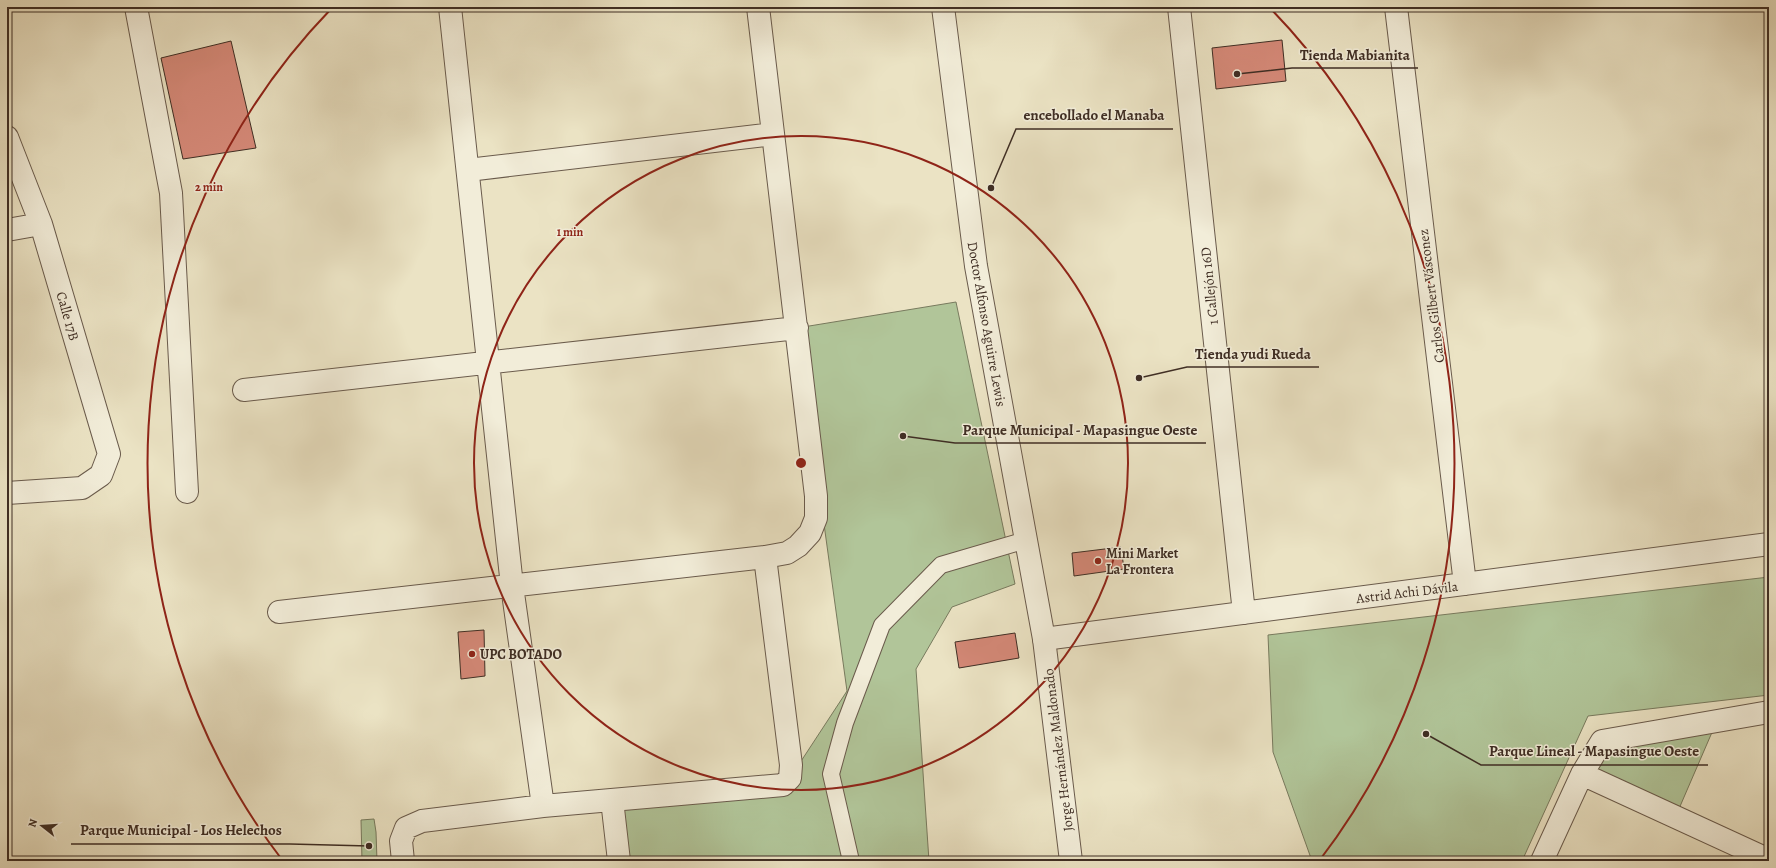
<svg xmlns="http://www.w3.org/2000/svg" width="1776" height="868" viewBox="0 0 1776 868" font-family="Alegreya,serif">
	<style>
		.green { fill: #b1c599; stroke: #787a5e }
		.building { fill: #d58978; stroke: #3f2e24 }
		.lines { fill: none; stroke-linecap: round; stroke-linejoin: round }
		.service-casing { stroke: #6a5b4c; stroke-width: 18 }
		.minor-casing { stroke: #6a5b4c; stroke-width: 24 }
		.tertiary-casing { stroke: #6a5b4c; stroke-width: 24 }
		.service { stroke: #f2edd9; stroke-width: 16 }
		.minor { stroke: #f2edd9; stroke-width: 22 }
		.tertiary { stroke: #f2edd9; stroke-width: 22 }
		.ring { fill: none; stroke: #8f2418; stroke-width: 2 }
		.poi-dot { fill: #8f2418; stroke: #f2edd9; stroke-width: 1.5 }
		.labels { text-anchor: middle; stroke-width: 3; stroke-linejoin: round; paint-order: stroke }
		.street-label { font-size: 14px; fill: #3f2e24; stroke: #f2edd9 }
		.poi-label { font-size: 14px; font-weight: bold; fill: #3f2e24; stroke: #f2edd9; text-anchor: start }
		.centre { fill: #8f2418; stroke: #f2edd9; stroke-width: 2 }
		.ring-label { font-size: 12px; text-anchor: middle; font-weight: bold; fill: #8f2418; stroke: #f2edd9; stroke-width: 3; stroke-linejoin: round; paint-order: stroke }
		.leader { fill: none; stroke: #3f2e24; stroke-width: 1.5 }
		.callout-dot { fill: #3f2e24; stroke: #f2edd9; stroke-width: 1.5 }
		.callout-label { font-size: 15px; text-anchor: middle; font-weight: bold; fill: #3f2e24; stroke: #f2edd9; stroke-width: 3; stroke-linejoin: round; paint-order: stroke }
	</style>
	<rect width="100%" height="100%" fill="#ebe3c4"/>
	<filter id="stains"><feTurbulence type="fractalNoise" baseFrequency=".005" numOctaves="4"/><feColorMatrix values="0 0 0 0 .2 0 0 0 0 .09 0 0 0 0 .02 0 0 0 .5 -.17"/></filter>
	<radialGradient id="worn" r=".72"><stop offset=".6" stop-color="#630" stop-opacity="0"/><stop offset="1" stop-color="#630" stop-opacity=".3"/></radialGradient>
	<path class="green" d="M956,302L1015,584L952,607L916,669L929,861H620L612,800L790,778L847,691L797,328Z
		M1769,577V695L1588,716L1522,861H1312L1273,752L1268,635Z
		M1713,730L1678,811L1596,772L1605,748Z
		M374,819L376,832L377,861H362L361,820Z"/>
	<path class="building" d="M1282,40L1286,81L1216,89L1212,48Z
		M231,41L256,148L183,159L161,58Z
		M1121,547L1124,569L1074,576L1072,553Z
		M484,630L485,676L461,679L458,632Z
		M1015,633L1019,658L959,668L955,642Z"/>
	<g class="lines">
		<g class="service-casing">
			<path id="service" d="M851,861L831,774L845,723L882,625L941,565L1026,540"/>
		</g>
		<g class="minor-casing">
			<path id="minor" d="M136,7L171,193L187,492
				M450,7L512,586L543,806L783,785L790,778L791,765L765,557
				M1179,7L1244,613
				M1396,7L1465,584
				M7,137L41,224L109,454L101,475L82,488L7,493
				M468,170L773,134
				M7,230L41,224
				M244,390L797,328
				M279,612L765,557L787,553L798,546L810,533L816,518V496L758,7
				M1044,639L1769,544
				M1582,774L1769,860
				M612,800L619,861
				M403,861L401,841L406,828L422,821L543,806
				M1542,861L1582,774L1602,741L1769,712"/>
		</g>
		<g class="tertiary-casing">
			<path id="tertiary" d="M943,7L976,266L1044,639L1071,861"/>
		</g>
		<use href="#service" class="service"/>
		<use href="#minor" class="minor"/>
		<use href="#tertiary" class="tertiary"/>
	</g>
	<g class="ring">
		<circle cx="801" cy="463" r="327"/>
		<path d="M283 861A653 653 0 0 1 331 9M1271 9A653 653 0 0 1 1319 861"/>
	</g>
	<g class="poi-dot">
		<circle cx="1098" cy="561" r="4"/>
		<circle cx="472" cy="654" r="4"/>
	</g>
	<g class="labels">
		<g class="street-label">
			<text transform="translate(1209 286) rotate(-96)" y="5">1 Callejón 16D</text>
			<text transform="translate(1431 296) rotate(-97)" y="5">Carlos Gilbert Vásconez</text>
			<text transform="translate(68 316) rotate(74)" y="5">Calle 17B</text>
			<text transform="translate(987 324) rotate(80)" y="5">Doctor Alfonso Aguirre Lewis</text>
			<text transform="translate(1407 592) rotate(-7)" y="5">Astrid Achi Dávila</text>
			<text transform="translate(1058 750) rotate(-97)" y="5">Jorge Hernández Maldonado</text>
		</g>
		<g class="poi-label">
			<text x="1106" y="558">Mini Market<tspan x="1106" dy="16">La Frontera</tspan></text>
			<text x="480" y="659">UPC BOTADO</text>
		</g>
	</g>
	<circle cx="801" cy="463" r="6" class="centre"/>
	<g class="ring-label">
		<text x="209" y="191">2 min</text>
		<text x="570" y="236">1 min</text>
	</g>
	<path class="leader" d="M1237 74L1292 68H1418M991 188L1016 129H1173M1139 378L1187 367H1319M903 436L955 443H1206M1426 734L1481 765H1708M369 846L290 844H71"/>
	<g class="callout-dot">
		<circle cx="1237" cy="74" r="4"/>
		<circle cx="991" cy="188" r="4"/>
		<circle cx="1139" cy="378" r="4"/>
		<circle cx="903" cy="436" r="4"/>
		<circle cx="1426" cy="734" r="4"/>
		<circle cx="369" cy="846" r="4"/>
	</g>
	<g class="callout-label">
		<text x="1355" y="60">Tienda Mabianita</text>
		<text x="1094" y="120">encebollado el Manaba</text>
		<text x="1253" y="359">Tienda yudi Rueda</text>
		<text x="1080" y="435">Parque Municipal - Mapasingue Oeste</text>
		<text x="1594" y="756">Parque Lineal - Mapasingue Oeste</text>
		<text x="181" y="835">Parque Municipal - Los Helechos</text>
	</g>
	<rect width="1776" height="868" fill="none" stroke="#ebe3c4" stroke-width="24"/>
	<rect x="8" y="8" width="1760" height="852" fill="none" stroke="#3f2e24" stroke-width="2"/>
	<rect x="12" y="12" width="1752" height="844" fill="none" stroke="#3f2e24"/>
	<g transform="translate(42 826) rotate(287)" stroke="#f2edd9" stroke-width="3" paint-order="stroke">
	<path d="M0-3L7 15L0 10L-7 15Z" fill="#3f2e24"/>
	<text y="-6" font-size="11" font-weight="bold" text-anchor="middle" fill="#3f2e24">N</text>
	</g>
	<rect width="100%" height="100%" filter="url(#stains)"/>
	<rect width="100%" height="100%" fill="url(#worn)"/>
</svg>
